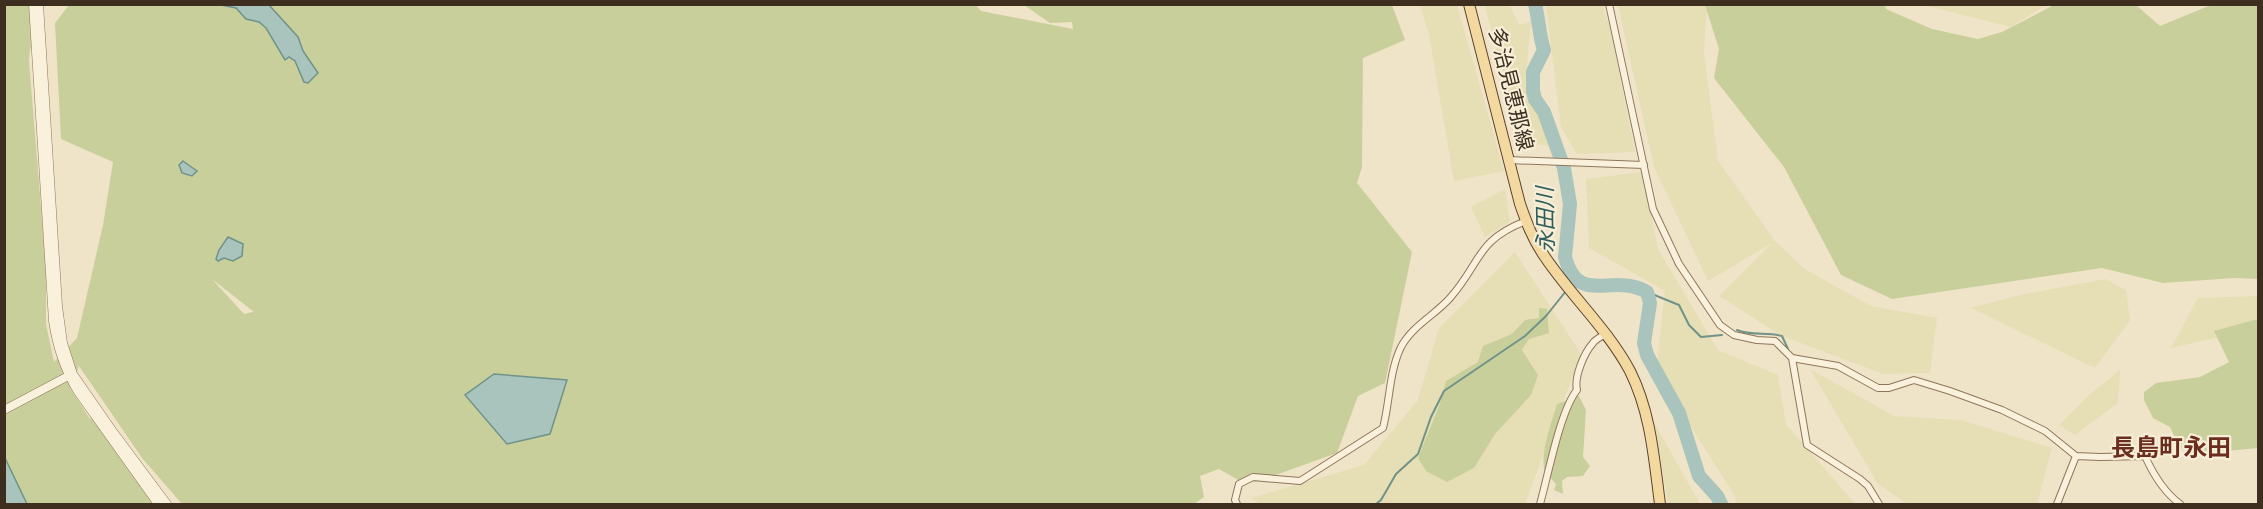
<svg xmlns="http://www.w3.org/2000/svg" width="2263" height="509" viewBox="0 0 2263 509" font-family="'Roboto Serif','Noto Sans JP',serif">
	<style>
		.farmland { fill: #e6deb5 }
		.green { fill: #c9cf9b; fill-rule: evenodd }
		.water { fill: #a9c4bc; stroke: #6f938a; stroke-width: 1.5 }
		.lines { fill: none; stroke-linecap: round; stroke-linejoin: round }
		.stream { stroke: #6f938a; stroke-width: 2 }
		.river { stroke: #a9c4bc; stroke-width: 14 }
		.minor-casing { stroke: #8d765c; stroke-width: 8 }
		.tertiary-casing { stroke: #8d765c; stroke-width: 9 }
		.primary-casing { stroke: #5b4430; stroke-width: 12 }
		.minor { stroke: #faf1dc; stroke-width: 6 }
		.tertiary { stroke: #faf1dc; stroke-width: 8 }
		.primary { stroke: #f3d9a0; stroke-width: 10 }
		.labels { text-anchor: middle; stroke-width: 4.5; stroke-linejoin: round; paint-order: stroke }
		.street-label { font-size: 21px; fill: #3d2e20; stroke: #f7eed8 }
		.water-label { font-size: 22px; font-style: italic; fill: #2f5d5a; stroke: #f7eed8 }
		.quarter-label { font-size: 24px; font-weight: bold; fill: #6b2e1e; stroke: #f7eed8 }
	</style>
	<rect width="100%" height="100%" fill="#f0e4c8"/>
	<path class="farmland" d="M1420,5H1457L1504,171L1454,181L1429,35Z
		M1485,5H1510L1519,25L1531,22L1525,85L1552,146L1523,143L1494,42Z
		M1546,5H1602L1609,23L1635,152L1577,154L1561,127Z
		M1618,5H1707L1704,53L1718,161L1775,241L1803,268L1871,306L1937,318L1930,373L1883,374L1782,336L1719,296L1772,243L1708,281L1654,167Z
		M1923,5H2046L2011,27Z
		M1642,172L1658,249L1718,350L1778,375L1786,424L1855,504H1736L1735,496L1656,372L1665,291L1589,248L1586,179Z
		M1505,189L1510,222L1485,237L1471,207Z
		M1515,252L1581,354L1525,504H1259L1252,498L1364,465L1418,400L1439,328Z
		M2105,279L2126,290L2130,320L2095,368L1971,308L2020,295Z
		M2258,296V328L2171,348L2198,298Z
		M1810,369L1894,416L1961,420L2052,448L2037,504H1907L1878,484Z
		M2120,370L2118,403L2075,435L2059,425L2089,395Z
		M1655,424L1700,504H1668Z"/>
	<path class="green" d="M975,4L981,11L1073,29L1072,22L1050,23L1024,5H1392L1405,40L1363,58L1362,167L1357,183L1412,252L1385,383L1358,396L1337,453L1256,482L1238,480L1219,469L1200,476L1204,497L1194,504H182L142,458L79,366L70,388L90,419L91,417L154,503L5,504L4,5H30L34,44L30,49L29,61L46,268V324L54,362L77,338L103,225L113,162L61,139L55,23L69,5ZM212,279L254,312H253L244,314Z
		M1705,5H1885L1886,9L1932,29L1978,39L2002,32L2054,5H2136L2160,26L2211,5H2258V279L2234,278L2163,283L2102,268L1892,299L1841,275L1784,167L1714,78L1719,49Z
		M1539,308L1547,309L1549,333L1529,339L1522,350L1538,375L1531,395L1495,434L1474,468L1447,482L1426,471L1418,458L1439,406L1446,381L1478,362L1483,346L1512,334L1525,320L1539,318Z
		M2258,319V448L2196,454L2180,449L2170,427L2153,418L2144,400V392L2156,383L2200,377L2229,362L2214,331Z
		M1579,396L1586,410L1583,457L1590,466L1583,476L1567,477L1562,481L1563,494L1554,490L1556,484C1552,479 1545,474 1544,468C1541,451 1552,421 1557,404Z"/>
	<path class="water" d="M221,5H269L298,37L303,51L318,73L308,83L304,82L295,61L289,57L285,60L266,28L259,22L246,19L236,8Z
		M183,161L197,171L192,176L182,173L179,165Z
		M228,237L243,244L242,256L233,261L224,258L218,261L216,259L219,250Z
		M494,374L567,380L550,434L507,444L465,395Z
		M4,458H5L27,504H5Z"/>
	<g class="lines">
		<path class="stream" d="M1647,292L1679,305L1689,325L1701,337L1722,335
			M1737,330C1751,336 1767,332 1782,336L1788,349
			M1376,504L1381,500L1396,474L1418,454L1431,417L1444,391L1525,336L1546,316L1566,291"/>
		<path class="river" d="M1535,4C1539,20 1539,35 1544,50L1533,72V91L1535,99L1544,112L1564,168L1570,204L1565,257C1578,307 1612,272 1647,292L1650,303L1644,343L1647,355L1679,413L1699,476L1717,496L1721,504"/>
		<g class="minor-casing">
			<path id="minor" d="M1609,4L1653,209L1679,264L1720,325L1734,335L1757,340L1775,341L1792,358L1807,445L1860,479L1868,486L1879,504
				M1509,160L1644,165
				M1792,358L1838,366L1878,388H1889L1914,380L1950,391L2002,410L2045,431L2076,456L2100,457L2145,456C2153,474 2164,492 2180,504
				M1237,504L1235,500L1239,484L1253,477L1300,481L1383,428C1390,401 1389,372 1401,347C1412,326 1435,315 1450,298C1481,263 1476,240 1526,221
				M1540,504C1548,476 1560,411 1577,390C1574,377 1584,353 1593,343C1596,339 1601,337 1605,334
				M2057,504L2076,456"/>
		</g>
		<g class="tertiary-casing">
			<path id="tertiary" d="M33,4L53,321C57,348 64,369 78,392L158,504
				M39,4L58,306L63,343L73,374L114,433L167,504
				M4,410L72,374"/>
		</g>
		<g class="primary-casing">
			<path id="primary" d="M1469,4L1520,204C1526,221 1532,238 1543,254C1569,294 1607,328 1630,371C1651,413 1654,459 1660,504"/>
		</g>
		<use href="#minor" class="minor"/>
		<use href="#tertiary" class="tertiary"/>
		<use href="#primary" class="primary"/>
	</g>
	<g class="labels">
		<g class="street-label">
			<text transform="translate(1511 89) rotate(76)" y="7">多治見恵那線</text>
		</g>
		<g class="water-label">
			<text transform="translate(1545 220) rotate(-91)" y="8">永田川</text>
		</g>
		<g class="quarter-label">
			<text x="2171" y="456">長島町永田</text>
		</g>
	</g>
	<rect width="2263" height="509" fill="none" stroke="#3d2e20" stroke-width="12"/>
</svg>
